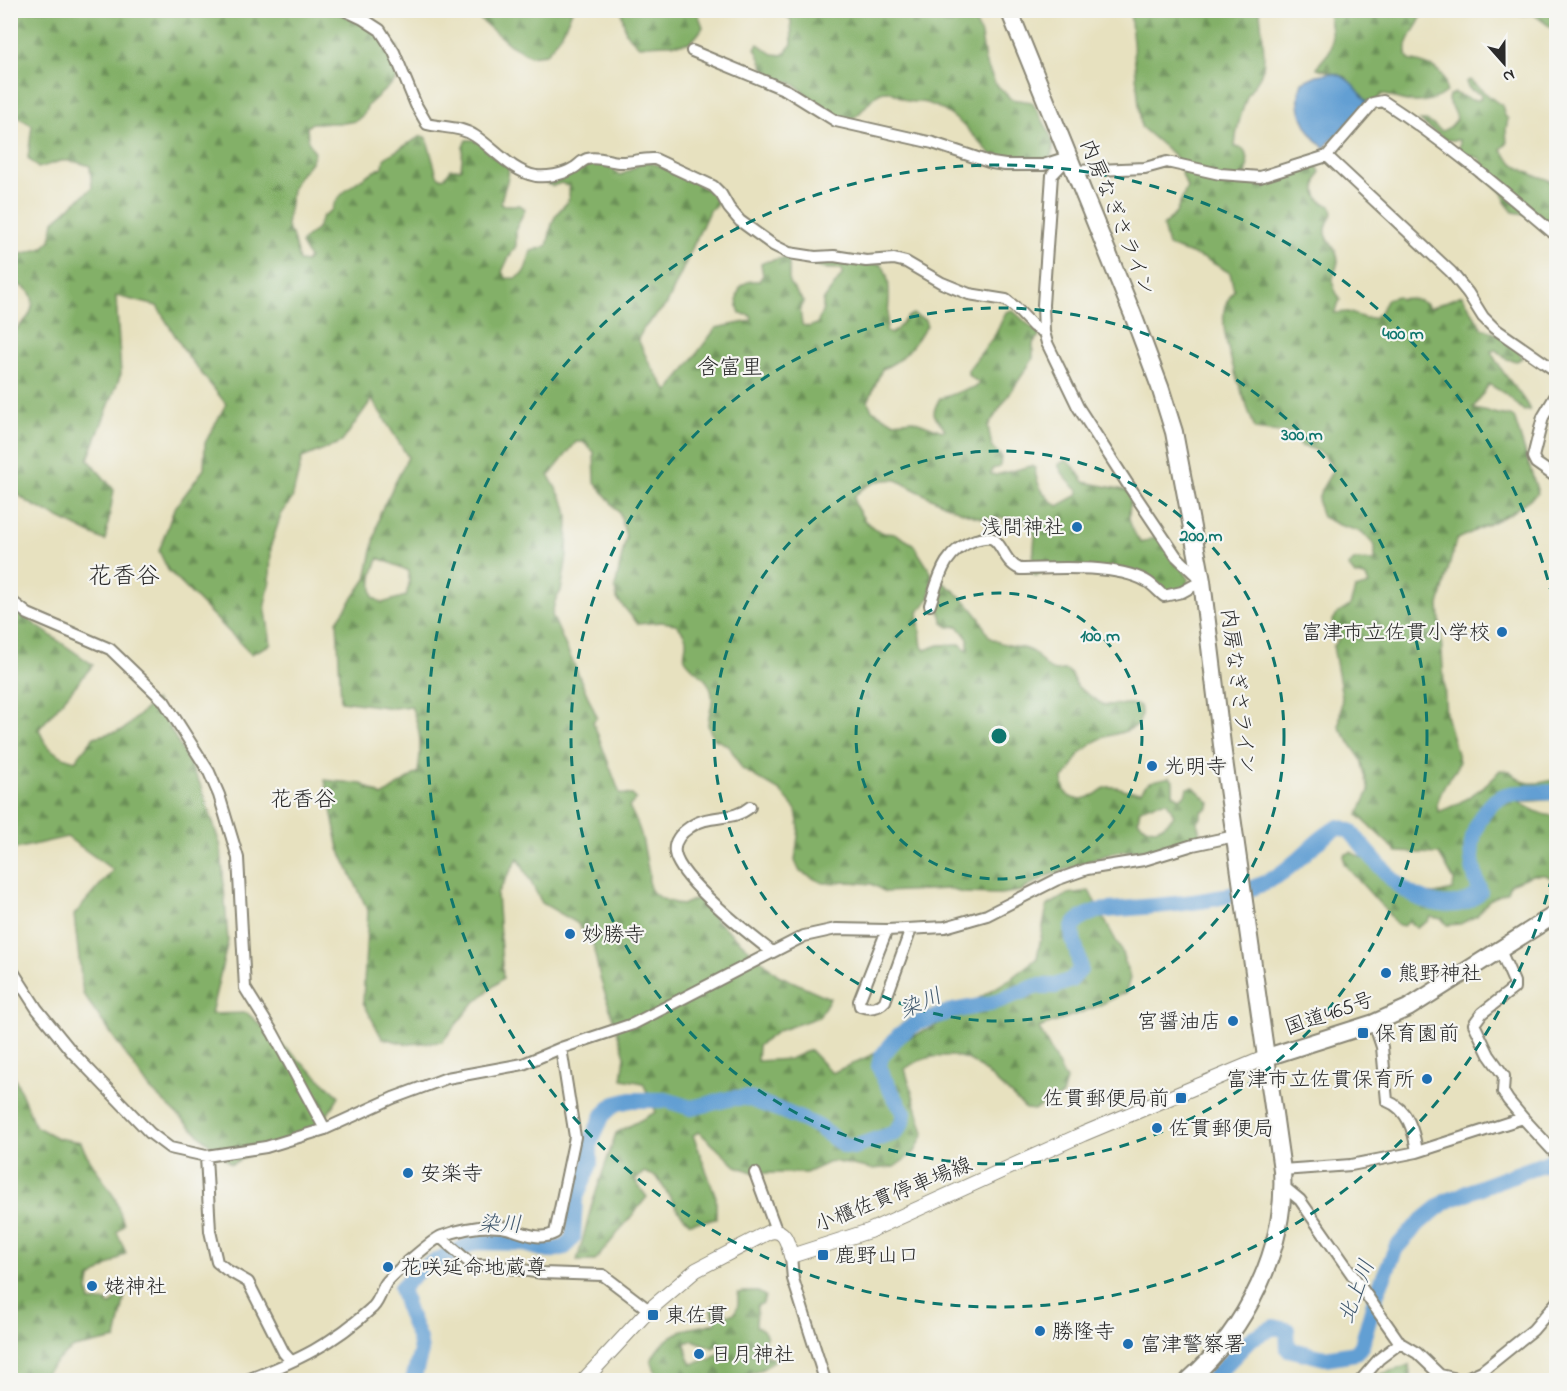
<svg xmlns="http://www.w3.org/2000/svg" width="1567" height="1391" viewBox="0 0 1567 1391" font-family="'Indie Flower','Klee One',sans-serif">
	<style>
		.forest { fill: url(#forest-firs); stroke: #576e4a; stroke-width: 1.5; fill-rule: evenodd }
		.water { fill: #629fd3; stroke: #46657f; stroke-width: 1.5 }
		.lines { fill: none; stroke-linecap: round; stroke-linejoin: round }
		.river { stroke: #629fd3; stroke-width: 16 }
		.minor-casing { stroke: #898675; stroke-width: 14 }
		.major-casing { stroke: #898675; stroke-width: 16 }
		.highway-casing { stroke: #898675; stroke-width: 20 }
		.minor { stroke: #fff; stroke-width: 10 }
		.major { stroke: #fff; stroke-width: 14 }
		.highway { stroke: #fff; stroke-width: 16 }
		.ring { fill: none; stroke: #0f766e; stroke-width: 3; stroke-dasharray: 10 8 }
		.poi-dot { fill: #1f6fb2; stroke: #f6f6f2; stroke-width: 2 }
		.labels { text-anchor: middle; stroke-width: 4.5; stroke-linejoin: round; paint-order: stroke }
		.street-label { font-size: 21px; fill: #2b2b2b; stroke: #f6f6f2 }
		.poi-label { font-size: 21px; fill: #2b2b2b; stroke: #f6f6f2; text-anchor: start }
		.neighbourhood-label { font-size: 22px; fill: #2b2b2b; stroke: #f6f6f2 }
		.water-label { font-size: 22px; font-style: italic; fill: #41596e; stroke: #f6f6f2 }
		.quarter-label { font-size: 24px; fill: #2b2b2b; stroke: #f6f6f2 }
		.centre { fill: #0f766e; stroke: #f6f6f2; stroke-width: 3 }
		.ring-label { font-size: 18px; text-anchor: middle; font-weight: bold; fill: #0f766e; stroke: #f6f6f2; stroke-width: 4.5; stroke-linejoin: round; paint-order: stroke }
	</style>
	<defs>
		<pattern id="forest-firs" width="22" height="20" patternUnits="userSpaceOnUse" patternTransform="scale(1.5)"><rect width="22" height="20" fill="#83b068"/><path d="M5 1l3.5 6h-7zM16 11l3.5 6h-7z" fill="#6b8f56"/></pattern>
	</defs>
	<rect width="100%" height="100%" fill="#f6f6f2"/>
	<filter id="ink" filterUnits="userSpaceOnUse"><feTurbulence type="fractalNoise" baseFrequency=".0167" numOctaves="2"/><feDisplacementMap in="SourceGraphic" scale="12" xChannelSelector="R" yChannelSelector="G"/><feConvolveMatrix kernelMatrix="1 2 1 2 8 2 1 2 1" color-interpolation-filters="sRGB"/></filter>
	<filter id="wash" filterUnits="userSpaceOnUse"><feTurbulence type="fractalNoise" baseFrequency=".008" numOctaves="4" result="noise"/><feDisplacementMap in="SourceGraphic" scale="24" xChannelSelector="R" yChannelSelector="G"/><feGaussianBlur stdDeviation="1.35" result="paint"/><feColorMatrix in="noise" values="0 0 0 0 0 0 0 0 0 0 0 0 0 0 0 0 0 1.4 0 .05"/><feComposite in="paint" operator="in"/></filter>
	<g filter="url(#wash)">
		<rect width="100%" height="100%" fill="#e7e1bf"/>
		<path class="forest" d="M11,10L335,11L370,28L398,47L399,74L396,80L368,105L364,114L356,121L344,123H312L307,127L308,140L315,153L311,162L297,179L292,190L287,224L288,231L292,234L299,261L306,262L309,258L301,244L304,239L316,230L323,216L332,210C336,193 367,174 383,167L384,159L389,155L421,136L425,137L427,140L437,175L440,178L445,177L451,169H461L463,147L466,140C483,138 480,146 490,154C495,159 503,162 508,166C511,180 501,191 501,205H520L525,209L516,229V246L509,257L502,272L506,278C526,281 526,266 531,251L547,246C550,237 550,225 555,217C563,202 571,208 569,186L561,183L553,186L547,184L550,179L588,162L603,161L619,175C629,173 635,166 644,161L664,167L671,173L683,175L703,188H711L719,199L716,205L709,211L667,304L644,328L638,339L649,363L668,392L716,328L751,321L752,317L749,315L740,314C734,297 737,279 759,281L763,275L761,264C769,259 781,260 784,257L789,258V283L804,302L800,310L802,325L809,327L817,324L823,309V301L842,275V269C831,268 820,271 811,264L815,260L820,259L881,264C894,278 888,313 886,331L891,334C900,329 902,318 913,314L925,320L927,326C912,346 906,359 882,369L868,402L872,410L893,422L913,420L942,431L945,429C935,415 929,417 940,398C952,397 964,387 975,388L979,383L968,375V370L995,335L1006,312L1012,310L1040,335L1033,343V359L988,426L992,447L1001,456L1000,467L992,469L991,474L996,475L1031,466L1035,468C1036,485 1044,497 1058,506L1078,495L1079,491C1070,484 1063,476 1058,465L1066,460L1074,467L1084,482L1129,491C1132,500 1129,506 1129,516C1129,524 1136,537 1141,543L1162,534L1188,578L1187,586L1171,597L1117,570L1040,573L1036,576L1032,572L1035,535L1025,520C1011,515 998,520 983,518C962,515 917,491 897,480C882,478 863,484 854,498L855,505L865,521L875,529L884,533L896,534L913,544L932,574L930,598L918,612L922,647L925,650L939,645L960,644L968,651V639L958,626L949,627L943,623L937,601L939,583H944C957,592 971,606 980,619C984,625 985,633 991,638C1004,648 1022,644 1034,653C1041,659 1045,669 1055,671C1060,671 1063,668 1068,671C1073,675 1074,683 1078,687C1086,693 1096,700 1104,705L1131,704L1140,706C1148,734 1115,731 1098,740C1093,742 1087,748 1083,751C1074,759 1074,770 1063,778C1062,801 1078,803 1096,794C1100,791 1103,788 1108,787C1120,785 1130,794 1142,791C1146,780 1159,780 1170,777L1173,781V794L1180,798L1184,796L1188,788L1194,787L1210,803L1209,807L1201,812V818L1197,821L1201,839L1157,849L1115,852L1047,876L1021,891L1000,894L963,893L948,889L885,892L872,884L851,882L823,883L800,872L795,861L799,828L796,810L780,791L742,769L729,746L713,738C712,734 709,729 708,725C708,712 716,703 710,687C705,675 691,670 685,659C683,652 687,646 686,640C686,634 680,629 676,624L661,622L638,624L617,599L615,588L626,537L620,514L595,482L594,452L583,442H576L549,476L566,506L568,516L567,556L561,591L555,601L552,615L597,717L593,722L620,794L632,795L636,799L629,807C644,833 643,845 649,874C649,877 648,884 650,888C655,899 672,902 682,905L698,898L717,921L778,975L830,998L819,1017L778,1031L758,1046L757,1061L790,1059L810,1050L832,1073L933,1027L1010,979L1037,958L1047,906L1068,894L1089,891L1121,950L1130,978L1126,992L1098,1006L1039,1028L1066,1080L1062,1096L1034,1110L1026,1109C1015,1099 979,1064 969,1060C948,1052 922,1056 905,1069L924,1133L915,1152L894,1167L872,1169L832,1161L806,1173H755L736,1166L699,1132L693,1135L716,1197V1219L690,1223L680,1213L657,1177L644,1172L635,1181L647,1197L595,1261H577L592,1204L616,1133L656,1112L643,1083L622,1079L625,1056L600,978L593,944L577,923L542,903L518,858L497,894L503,978L472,1005L442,1042L407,1044L382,1038L363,1002L368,911L339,849L325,780L362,784L382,796L418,772C422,745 421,731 411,706L393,708L341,701L337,621L366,579L380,513L408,457L372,399L342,442L302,458L292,499L281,515L271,545L270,581L265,605L271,644L251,654L168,570L159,551L174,509L204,469L205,443L226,404L187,355L157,306L116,296L121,374L88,459L114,490L105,541L29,503L11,489L10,334C16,329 24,323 28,317C38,299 31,285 11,284V257L43,248L51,240L54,221L92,188L90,166C81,163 71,160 61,161C56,162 46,166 38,168L28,158L32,125L11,113ZM379,558L409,571V585L406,596L382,603L373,597C370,582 372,572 379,558ZM1167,802L1174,815C1164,829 1150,835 1138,820L1140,809L1157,803Z
			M470,11L572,10V11L561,35L546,54L530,56L510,45Z
			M621,11H697L703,27C691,46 687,44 668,44C658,44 648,45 639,46L626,33Z
			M780,11H971L981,35L985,61L995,83L1011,99L1032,102C1040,117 1072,158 1037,163C1025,165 1012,163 1000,162C978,143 959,114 930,104C923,101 915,103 908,101C901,99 895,92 887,91C872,90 866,112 853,118C848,120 840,120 835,117C819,108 808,93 792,83C784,79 774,80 767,73C763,67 759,55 755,48L758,44L773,54L783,55L792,44L791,20Z
			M1130,11H1260C1261,29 1266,50 1263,68C1261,79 1251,87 1247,97C1241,114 1236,129 1235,147L1243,149C1249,158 1248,166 1246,176L1260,180H1270L1271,175L1309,165L1317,166L1320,172C1314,188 1312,200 1331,206L1333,213C1315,240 1336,240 1338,260C1338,268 1332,274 1333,283C1333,289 1338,294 1340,300L1334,313L1348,312L1364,318H1374L1380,312L1387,299L1397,296L1400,299C1411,297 1422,300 1430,308L1462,295L1482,328C1495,332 1517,344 1522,358L1517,361L1506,359L1496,350L1491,351C1500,373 1519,389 1530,410L1524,411L1507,395L1489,384L1473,409L1514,417L1538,493L1509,514L1456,540L1439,605L1446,715L1459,761L1456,770L1444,786L1437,803L1438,812C1461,804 1484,789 1500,770L1510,771C1524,788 1537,784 1556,779V799L1519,802C1531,809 1542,816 1556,816V882L1546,875H1532L1510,884L1507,892L1489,900L1477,916L1460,924L1447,925L1442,919L1430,917L1428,921L1417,928L1409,922L1403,926L1396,924L1388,913L1344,864V855L1351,852L1368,861L1420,893L1435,894L1453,890L1454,880L1439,854L1397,852L1358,815L1369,791L1361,759L1339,727L1342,696L1333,646L1342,635L1335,632L1332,622L1337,614L1350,606L1355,589L1369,585L1366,577L1355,575L1348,566L1355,560L1375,561V546L1362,532L1339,525L1322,517C1312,494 1324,489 1333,469C1324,453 1319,449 1300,446L1293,434L1255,429C1245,399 1217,336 1225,306C1227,301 1231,295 1234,290L1230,273L1206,259L1168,246L1163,226L1176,213L1187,187L1176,157L1141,127Z
			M1328,11H1423C1420,28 1400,41 1409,60C1428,64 1447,68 1446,92C1426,108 1405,102 1382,94L1377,100L1364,102L1346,77L1317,68C1320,61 1325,58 1329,52C1335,40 1329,23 1328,11Z
			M1515,11H1556V31L1533,14L1520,15Z
			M1470,80C1477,86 1496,103 1502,105L1505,116L1508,119L1506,129L1507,144L1501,149C1511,165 1527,174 1544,178C1548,179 1552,183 1556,184V218L1541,223L1525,214L1513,212L1505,202L1504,194L1482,175L1481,159L1459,151L1460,140H1446L1420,121H1427L1442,131L1450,127L1457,119L1448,100L1449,95L1455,93L1471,100H1479L1481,97L1480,94C1473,90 1468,91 1466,82Z
			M10,607L93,665L39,729C45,748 57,756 75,761L94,737L123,730L155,700L200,784L221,847L228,941L211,1014L247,1013L339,1096L319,1129L266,1147L231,1164L150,1089L83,994L74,915L113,870L67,837L11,850Z
			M10,1066L35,1126L57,1138L81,1142L85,1152L115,1198L124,1224L117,1232L126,1253L90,1279L88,1290L90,1302L107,1301V1304L111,1305L119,1295L125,1296L116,1339L74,1348L60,1358L39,1380H11Z
			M743,1292H758L765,1296L763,1303L757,1306L756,1326L763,1330L767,1337C762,1345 756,1347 751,1354L765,1355L773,1358L774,1361C745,1386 695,1381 659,1380L651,1361C658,1344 670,1335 687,1329C696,1326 706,1327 716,1322L710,1307L718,1303L728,1315L735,1313L738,1304V1293ZM693,1340L713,1348L720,1344L723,1346L722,1351L711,1359L692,1364L688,1357L685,1343Z
			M1409,1365L1411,1380H1367L1373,1377Z"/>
		<path class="water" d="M1332,73C1349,76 1357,89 1367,102L1324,148C1306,131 1292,107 1302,82L1317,75Z"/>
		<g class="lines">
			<path class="river" d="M413,1380L421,1351L419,1339L409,1315L401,1288L421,1268L475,1242L521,1243L549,1251L565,1247L573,1237L575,1200L590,1164V1143L603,1115L615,1104L631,1100H666L691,1108L733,1098H747L780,1110L817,1126L845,1146L854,1147L895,1133L903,1122L904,1113L884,1079L879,1066L881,1057L899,1035L917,1023L952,1011L990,1004L1037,986H1055L1071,980L1080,970C1079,939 1055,926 1097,911C1153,905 1229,906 1277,876C1300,862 1316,838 1339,827L1350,831C1365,848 1380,867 1396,883C1418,903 1458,915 1480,892C1478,884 1474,875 1473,866C1467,839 1481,800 1510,794C1525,792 1541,793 1556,792
				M1211,1380L1252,1338L1274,1327L1287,1330L1288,1349L1325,1358L1356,1353L1362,1345L1376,1295L1396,1248L1419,1223L1445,1202L1486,1185L1546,1163L1556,1157"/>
		</g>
	</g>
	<g filter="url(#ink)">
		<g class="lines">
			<g class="minor-casing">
				<path id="minor" d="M344,10L363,19L380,30L394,52L416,105L427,124C443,128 460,126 475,136C495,149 511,171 536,176C547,177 562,175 572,169C577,167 581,161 587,159C598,156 608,161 619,162C631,163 642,158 655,159L713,186L721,194L729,208L740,221L773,245L789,253L815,257L834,256L866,261L894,259L906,262L942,283L969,294L1006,300L1015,307L1033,326L1044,332
					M692,51L786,90L836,121L933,143L992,163L1005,165H1043L1068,157
					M1327,156L1451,272L1468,293L1483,317L1494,328L1556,371
					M1074,171L1145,168L1167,162L1220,174L1260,177L1327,156L1373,103L1383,101C1443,140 1498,186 1552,232L1556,233
					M1556,395L1543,417L1533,457L1536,463L1556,477
					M10,600L28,614L110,649L164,701L209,772L219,795L238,858L245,988L273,1033L325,1129
					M930,605C939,578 943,551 975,540C980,539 988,536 993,539C1003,545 1004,562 1020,569C1055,568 1115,564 1146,581C1152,584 1158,591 1164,596L1182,592L1202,581L1176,556L1127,483L1078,407L1047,343L1044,332L1043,305L1052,175L1069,157
					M750,807C733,822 709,813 690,827C681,833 673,841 675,853C679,879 749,934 771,951
					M887,930L859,1001L860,1006C870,1009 878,1009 885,1001L911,929
					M1500,950L1514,982V988L1482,1013L1474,1024L1489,1055L1504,1076L1503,1092L1508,1100L1523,1118L1556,1154
					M10,967L37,1009L72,1052L150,1133L170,1148L206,1156L266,1147L325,1129L393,1098L447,1078L523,1064L561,1048L633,1024L804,936L836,929L887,930L945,927L987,915L1056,880L1087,869L1144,860L1193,845L1235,836
					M1374,1023L1382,1047L1387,1101C1408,1109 1414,1131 1417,1152
					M206,1156L210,1231L217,1262L227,1270L248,1282L284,1353L291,1361
					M1282,1170L1351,1165L1417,1152L1523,1118
					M755,1173L776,1230
					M1283,1186L1300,1200L1400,1343L1417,1353L1440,1375L1462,1380L1482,1371L1533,1330L1556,1303
					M440,1237L470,1263L477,1265H488L542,1273L603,1275L649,1310
					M791,1256L793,1279L825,1380
					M247,1380C297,1361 333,1344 373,1307C380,1300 381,1290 386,1283C393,1274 432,1240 442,1236C461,1229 482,1225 501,1227C519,1229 537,1243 555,1233L575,1137L561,1048
					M1361,1380L1379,1359L1400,1343"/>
			</g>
			<g class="major-casing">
				<path id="major" d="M584,1380L649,1310L696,1270L769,1232C785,1227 788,1244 791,1256L869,1231L1083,1134L1267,1057"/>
			</g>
			<g class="highway-casing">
				<path id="highway" d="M1009,10L1133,315L1160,387L1174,432L1202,581L1223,753L1282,1170C1287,1249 1246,1329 1189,1380
					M1267,1057L1374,1023L1408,1008L1556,914"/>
			</g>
			<use href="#minor" class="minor"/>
			<use href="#major" class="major"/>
			<use href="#highway" class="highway"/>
		</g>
	</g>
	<g class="ring">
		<circle cx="999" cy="736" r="143"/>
		<circle cx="999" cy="736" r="285"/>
		<circle cx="999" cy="736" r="428"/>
		<path d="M1556 860A571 571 0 1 1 1556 612"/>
	</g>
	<g class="poi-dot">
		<circle cx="1077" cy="527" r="6"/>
		<circle cx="1502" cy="632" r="6"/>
		<circle cx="1152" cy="766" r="6"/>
		<circle cx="570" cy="934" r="6"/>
		<circle cx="1386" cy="973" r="6"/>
		<circle cx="1233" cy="1021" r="6"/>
		<rect x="1357" y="1027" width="12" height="12" rx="3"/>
		<circle cx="1427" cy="1079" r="6"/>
		<rect x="1175" y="1092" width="12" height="12" rx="3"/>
		<circle cx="1157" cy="1128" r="6"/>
		<circle cx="408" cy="1173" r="6"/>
		<rect x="817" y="1249" width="12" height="12" rx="3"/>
		<circle cx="388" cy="1267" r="6"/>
		<circle cx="92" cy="1286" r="6"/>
		<rect x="647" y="1309" width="12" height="12" rx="3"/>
		<circle cx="1040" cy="1331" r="6"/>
		<circle cx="1128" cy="1344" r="6"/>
		<circle cx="699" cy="1354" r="6"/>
	</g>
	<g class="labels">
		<g class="street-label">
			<text transform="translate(1118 217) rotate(68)" y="7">内房なぎさライン</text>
			<text transform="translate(1239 691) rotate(83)" y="7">内房なぎさライン</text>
			<text transform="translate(1329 1013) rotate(-19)" y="7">国道465号</text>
			<text transform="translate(893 1194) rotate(-22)" y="7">小櫃佐貫停車場線</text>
		</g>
		<g class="poi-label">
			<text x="1065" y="534" text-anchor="end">浅間神社</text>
			<text x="1490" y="639" text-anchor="end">富津市立佐貫小学校</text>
			<text x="1164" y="773">光明寺</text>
			<text x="582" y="941">妙勝寺</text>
			<text x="1398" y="980">熊野神社</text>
			<text x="1221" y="1028" text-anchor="end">宮醤油店</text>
			<text x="1375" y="1040">保育園前</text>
			<text x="1415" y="1086" text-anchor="end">富津市立佐貫保育所</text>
			<text x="1169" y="1105" text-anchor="end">佐貫郵便局前</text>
			<text x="1169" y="1135">佐貫郵便局</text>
			<text x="420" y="1180">安楽寺</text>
			<text x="835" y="1262">鹿野山口</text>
			<text x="400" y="1274">花咲延命地蔵尊</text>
			<text x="104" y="1293">姥神社</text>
			<text x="665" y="1322">東佐貫</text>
			<text x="1052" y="1338">勝隆寺</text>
			<text x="1140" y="1351">富津警察署</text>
			<text x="711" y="1361">日月神社</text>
		</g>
		<g class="neighbourhood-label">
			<text x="730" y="374">含富里</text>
			<text x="303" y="806">花香谷</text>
		</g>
		<g class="water-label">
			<text transform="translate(920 1002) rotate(-23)" y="8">染川</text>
			<text transform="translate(500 1223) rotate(1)" y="8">染川</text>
			<text transform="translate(1355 1291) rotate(-69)" y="8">北上川</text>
		</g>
		<g class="quarter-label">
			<text x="124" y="583">花香谷</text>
		</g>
	</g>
	<circle cx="999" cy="736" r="9" class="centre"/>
	<g class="ring-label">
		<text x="1403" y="339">400 m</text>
		<text x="1302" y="440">300 m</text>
		<text x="1201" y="541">200 m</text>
		<text x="1100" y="641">100 m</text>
	</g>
	<rect width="1567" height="1391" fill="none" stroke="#f6f6f2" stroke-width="36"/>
	<g transform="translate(1504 63) rotate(159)" stroke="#f6f6f2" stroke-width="4.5" paint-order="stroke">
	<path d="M0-4.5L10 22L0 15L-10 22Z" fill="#2b2b2b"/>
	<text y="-9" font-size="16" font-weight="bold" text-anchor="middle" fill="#2b2b2b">N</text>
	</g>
</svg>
